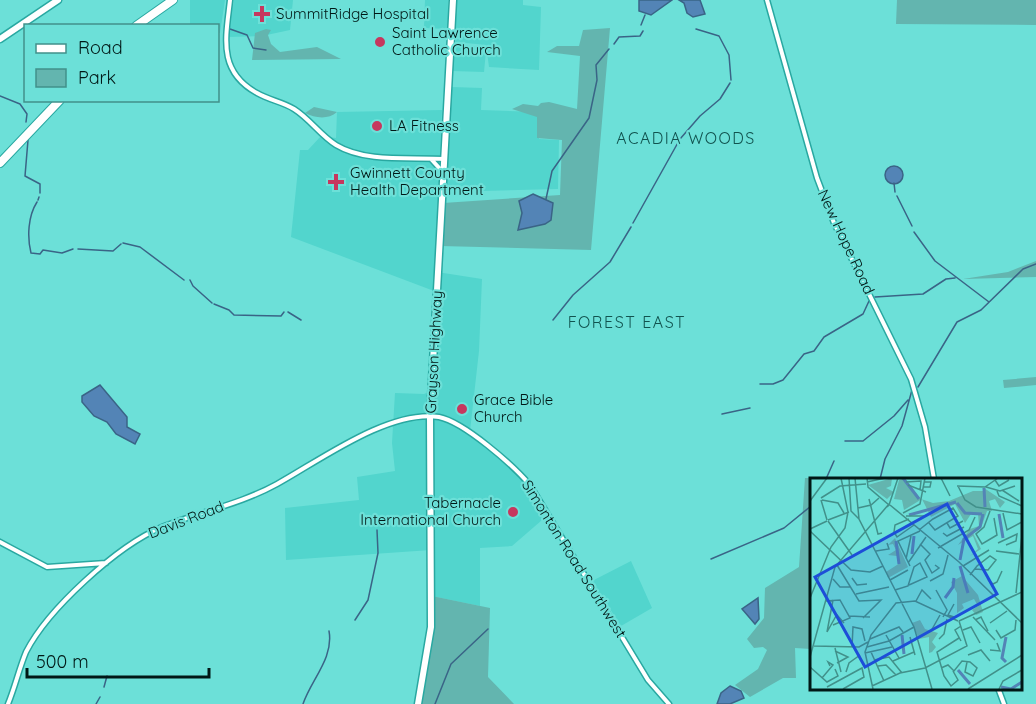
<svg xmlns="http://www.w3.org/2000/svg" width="1036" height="704" viewBox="0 0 1036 704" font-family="Quicksand,sans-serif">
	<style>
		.built { fill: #52d5cd }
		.green { fill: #63b5af }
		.water { fill: #5384b6; stroke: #3a6486; stroke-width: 1.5 }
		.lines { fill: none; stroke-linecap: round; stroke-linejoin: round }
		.stream { stroke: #3a6486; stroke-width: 1.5 }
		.minor-casing { stroke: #29a8a1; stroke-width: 7 }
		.major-casing { stroke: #29a8a1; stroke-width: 9 }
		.highway-casing { stroke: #29a8a1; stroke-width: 10 }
		.minor { stroke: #fff; stroke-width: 4 }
		.major { stroke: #fff; stroke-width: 6 }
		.highway { stroke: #fff; stroke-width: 8 }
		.poi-dot { fill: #c6375e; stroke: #6ce0d8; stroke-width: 2 }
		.labels { text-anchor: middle; stroke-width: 4.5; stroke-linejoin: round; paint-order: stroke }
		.poi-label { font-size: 15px; fill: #001816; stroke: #6ce0d8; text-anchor: start }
		.street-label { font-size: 15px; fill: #001816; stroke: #6ce0d8 }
		.neighbourhood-label { font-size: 16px; letter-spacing: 1.5px; fill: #11534f; stroke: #6ce0d8 }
		.inset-river { fill: none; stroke: #5384b6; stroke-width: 3 }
		.inset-road { fill: none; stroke: #41908a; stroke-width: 1.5 }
		.view { fill: #1d4ed8; fill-opacity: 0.15; stroke: #1d4ed8; stroke-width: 3 }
		.inset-edge { fill: none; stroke: #001816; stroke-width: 3 }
	</style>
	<rect width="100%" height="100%" fill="#6ce0d8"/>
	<path class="built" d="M190,0H225L220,33H218V26L190,25Z
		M234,0H293L290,30L262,36L227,37Z
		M425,0H448V29L424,28Z
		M456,0H523V5L541,7L539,70L489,67L486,45L456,42Z
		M482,46L486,51L484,72L452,71L456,47Z
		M452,87L482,88L481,110L539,112V139L559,140L558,189L446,192Z
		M442,110L434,291L291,237L300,150H308L321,136L336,138L337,112Z
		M437,272L482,279L479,351L470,431L529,479L549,514L512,546L480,548V606L432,596L431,550L286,560L285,508L359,500L357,477L395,471L392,443L395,393L424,394L431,391L438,341Z
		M631,561L652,608L621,626L592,581Z"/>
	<path class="green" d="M897,0H1036V25L896,24Z
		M610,28L591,250L440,246L443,203L560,195L562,140L537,138V117L512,109L523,104L538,106L541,103L549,102L577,109L580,56L547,52L557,46H579L583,30Z
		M266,29L271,30L268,35L271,44L280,52L317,47L341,59L252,60L255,33Z
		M314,107L337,112C328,120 315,118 305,113Z
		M1036,261V277L963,279L1008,272Z
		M1036,377V385L1004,388L1003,380Z
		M805,478L890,479H811V649L795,648L796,678H783L750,697L735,685L758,669L767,650L763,647L754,648L747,639L764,618L765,588L799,567Z
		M432,596L490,608L488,677L514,704H420Z"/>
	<path class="water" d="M639,0H672L651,15L639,11Z
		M679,0H700L705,14L693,17L687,13L684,3Z
		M885 175a9 9 0 1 1 18 0a9 9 0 1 1-18 0Z
		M533,194L553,203L551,220L545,224L518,230L522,213L519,201Z
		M100,385L127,417V427L140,434L135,444L116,434L107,422L94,416L82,402V396Z
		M758,598L759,619L755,624L742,609Z
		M730,686L741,691L744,698L730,704H717L721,693Z"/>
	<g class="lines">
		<path class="stream" d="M641,25L645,15
			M230,29L247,35L253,48L266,50
			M696,29L719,36L729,55L731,80
			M614,44L619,37L640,36L643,31
			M0,96L20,104L27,114L26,122
			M28,140L25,176L40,184V193
			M894,183L895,192
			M897,196L912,226
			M546,199L552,171L589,118L597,80L596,65L609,49
			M38,200L39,197
			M37,202C28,216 27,237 31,253L40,254L43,250L62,253L73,249
			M633,223L680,139L700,116L720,99L730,83
			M914,232L935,261L989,302
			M123,243L140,247L184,280
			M78,249L113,251L121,244
			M190,280L193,286L212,303
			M875,297L923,294L946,279L955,278
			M214,304L229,310L234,315L281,316L284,312
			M288,312L301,320
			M553,320L573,295L610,262L631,227
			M760,384H773L783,380L804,354L814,351L824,337L863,314L869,301
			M918,387L957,322L981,310L1023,269L1036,264
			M722,414L750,408
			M845,441H863L894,416L908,400
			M826,479L834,461
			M880,479L885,459L902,426L912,390
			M711,559L784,528L811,506
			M355,620L368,600L378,553L377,530
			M104,687L107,676
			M96,704L100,697
			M303,704C311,680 334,658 329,631
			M435,704L451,664L488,629"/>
		<g class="minor-casing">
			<path id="minor" d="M230,0C226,37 217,71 257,93C269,100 283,102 294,109C310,119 320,135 336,145C366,163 410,157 444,159
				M767,0L817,178L834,223L911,379L925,427L934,479
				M431,159L442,171
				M0,542L47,567L106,563
				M998,688L1004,704
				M8,704C15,687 19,669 26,652C48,609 117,546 162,527C199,512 241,504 277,484C319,461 389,409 439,417C464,422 513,465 530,485L648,680L669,704"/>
		</g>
		<g class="major-casing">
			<path id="major" d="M0,39L58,0
				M418,704L431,627L430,417L453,0"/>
		</g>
		<g class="highway-casing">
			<path id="highway" d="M136,26L173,0
				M0,163L60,100"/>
		</g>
		<use href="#minor" class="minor"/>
		<use href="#major" class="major"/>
		<use href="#highway" class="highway"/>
	</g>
	<g class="poi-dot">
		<path d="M259 5h6v6h6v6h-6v6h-6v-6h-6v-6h6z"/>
		<circle cx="380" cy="42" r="6"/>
		<circle cx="377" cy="126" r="6"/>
		<path d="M333 173h6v6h6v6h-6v6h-6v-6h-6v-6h6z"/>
		<circle cx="462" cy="409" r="6"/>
		<circle cx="513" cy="512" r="6"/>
	</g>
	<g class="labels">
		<g class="poi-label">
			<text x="276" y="19">SummitRidge Hospital</text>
			<text x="392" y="38">Saint Lawrence<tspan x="392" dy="17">Catholic Church</tspan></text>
			<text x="389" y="131">LA Fitness</text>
			<text x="350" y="178">Gwinnett County<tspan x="350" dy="17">Health Department</tspan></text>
			<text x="474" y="405">Grace Bible<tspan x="474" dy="17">Church</tspan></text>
			<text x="501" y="508" text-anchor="end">Tabernacle<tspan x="501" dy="17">International Church</tspan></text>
		</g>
		<g class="street-label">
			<text transform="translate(846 242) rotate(65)" y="5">New Hope Road</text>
			<text transform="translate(434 352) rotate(-87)" y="5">Grayson Highway</text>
			<text transform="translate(186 520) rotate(-21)" y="5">Davis Road</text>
			<text transform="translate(574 559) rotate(58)" y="5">Simonton Road Southwest</text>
		</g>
		<g class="neighbourhood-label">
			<text x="686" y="144">ACADIA WOODS</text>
			<text x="627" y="328">FOREST EAST</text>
		</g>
	</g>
	<g transform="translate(810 478)">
		<rect width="212" height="212" fill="#6ce0d8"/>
		<path d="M82,0L81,8L76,10L84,14L77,21L58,7ZM94,0L111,21L123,25L139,23L163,13H174V10L195,24L190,30L185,21L179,23L182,33H177L171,50L163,55L171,71L160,78L168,71L163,58L148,67L160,51L169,48L168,36H161L155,45L145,26L121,39L112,21L94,32L92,22L84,21L89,2ZM85,60L98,89L78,100L76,94L90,85L87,78L78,77L86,72L83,66L78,67ZM152,98L168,117L173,134L166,137L162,132L168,128L164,121L152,126L154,130L147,135V115L141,104ZM110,142L115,151L128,155L122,164L126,169L122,174L119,175V159L109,161L102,145Z" fill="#63b5af"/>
		<path class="inset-river" d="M93,0L109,21M174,10L175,29M147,25L155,35L172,36M189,36L193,60M99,37L146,24M86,63L89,86M102,76L104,58M150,82L154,61L170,49L173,36M150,88L158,115M135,120L143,109L144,100M92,157L94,176M196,159L192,180L196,184M148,192L160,206M191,209L201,211L212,204"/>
		<path class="inset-road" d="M31,0L38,34M39,0L41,33L49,41M45,0L49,41L104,149L122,211M57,0L58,9L79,27L77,29M131,0L140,18M185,2L189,8L199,2M57,4L75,0M96,4L111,3L110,12M98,7L116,14M147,8L175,9L188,0M148,8L155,22L166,29L212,36M113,9H120L121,4H114M176,9L190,13L205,8M192,12L209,23M187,13L189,18L212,28M11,20L30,8L56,6M59,21L68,56L72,55M11,22L17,42M12,22L28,25L34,35M0,23L17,0M79,27L88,0M80,27L149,84L212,145M48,30L61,27L69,20M180,33L174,49L166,56L172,66L187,57L184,40M93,35L110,26L115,0M193,35L197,52L212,44M96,38H116M18,42L39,34M18,43L42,77M137,45L140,50L153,43M0,51L17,43M109,52L123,41L143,30L148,38L125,52L119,45M0,53L41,92L60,94L73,88M84,54L87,59L104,47M84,54L85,47L99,41M133,55L137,58L154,49M188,65L207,56L206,63L196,67M110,66L120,76L115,82L122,95L129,90L125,87M128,70L159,52L165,39M66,73L79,71L77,65M186,73L209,76M96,81L101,58M98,85L116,59M27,87L49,123L71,122L53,140M100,88L88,63L110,53M153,88L179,72M160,97L167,88L180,78L186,82L178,92L165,91M42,100L47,107L57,106M23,101L30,109H40M80,102L98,92M178,102L183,106L187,104L192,93M120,103L133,96L138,77M85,112L98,108L104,89L110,85L117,99L99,107M126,112L137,132L133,139M206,115L212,57M46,116L79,109M0,120L21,69L35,50L38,34M23,122L17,154L26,138M15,123L30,122L40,140L23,147M106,123L112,112L121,121M21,130L34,145M39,138L60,139M144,139L138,137L144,126M163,139L185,162M165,142L171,139L178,153M149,143L212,114M180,145L197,133M153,152L161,149L170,165M186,152L191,160L205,152L206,142M121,153L130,137M76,157L89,180M100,159L105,177M60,161L89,149L93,154M129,161L134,156L137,141M151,163L145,152L151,148M4,168L49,169L58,164M42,169L43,149L52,151L55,163M57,169L79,163L104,149M25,170L31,194M180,172L190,173L187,165M25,173L38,179L27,185M61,174L74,203M55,175L82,169M158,177L171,172L180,183M0,179L25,89L79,26M64,182L79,179L92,195M83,183L104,174M68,188L76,187L86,197M0,189L17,204L28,198L25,191M131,190L138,187L144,193L152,183L160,184L167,190L163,198L155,194L157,184M143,193L148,202L141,208L134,198L127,174L149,160M36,194L39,185L50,177M12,200L23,187L18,184L20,188M62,208L90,195L115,190L157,168L149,143M17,209L52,190L54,199L33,211M63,211L55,174L61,157L86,125L105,123L148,143M158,211L212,177M189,211L193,203L212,192"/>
		<path class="view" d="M137,26L187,116L55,189L5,99Z"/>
		<rect width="212" height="212" class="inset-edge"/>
	</g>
	<rect x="24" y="24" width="195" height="78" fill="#6ce0d8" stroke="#41908a" stroke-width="1.5"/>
	<rect x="36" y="44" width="30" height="9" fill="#ffffff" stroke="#41908a" stroke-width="1.5"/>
	<text x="78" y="54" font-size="18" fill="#001816">Road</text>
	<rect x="36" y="69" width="30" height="18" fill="#63b5af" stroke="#41908a" stroke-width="1.5"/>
	<text x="78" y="84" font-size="18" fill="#001816">Park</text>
	<path d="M27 668v9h182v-9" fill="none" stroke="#001816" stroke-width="3"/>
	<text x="36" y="668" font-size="18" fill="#001816" stroke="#6ce0d8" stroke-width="4.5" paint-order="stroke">500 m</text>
</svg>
